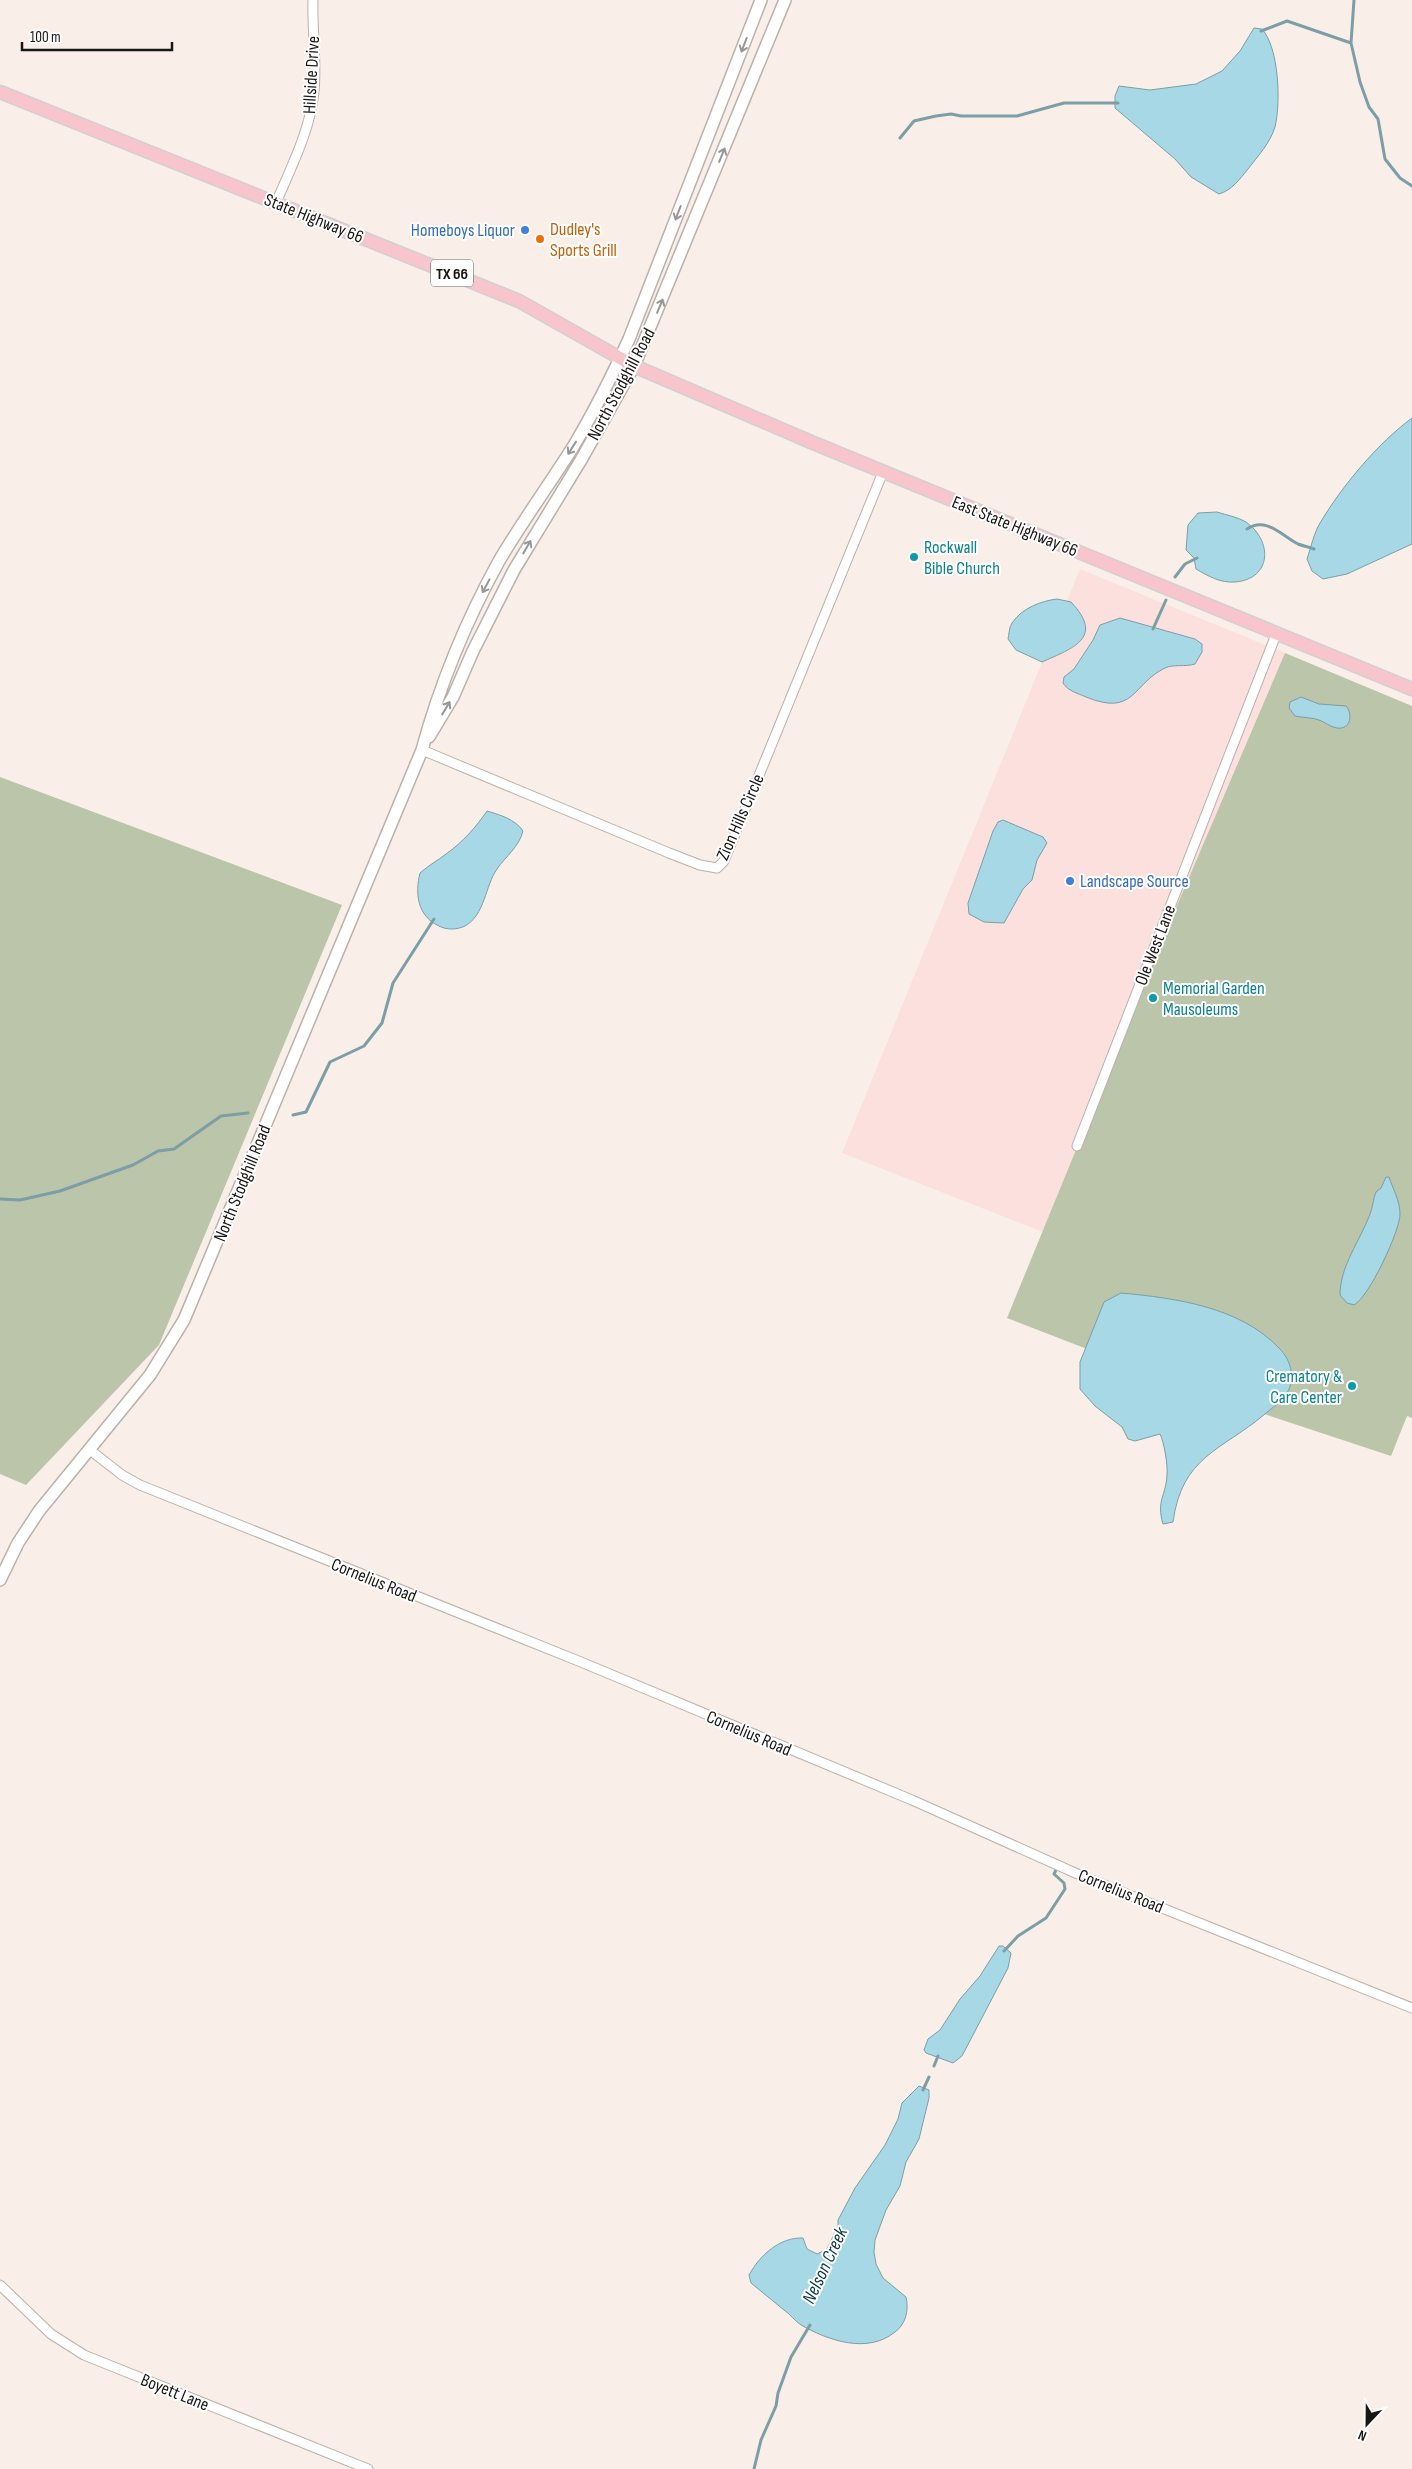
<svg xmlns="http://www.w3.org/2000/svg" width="1412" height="2469" viewBox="0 0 1412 2469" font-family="'Sofia Sans Condensed',sans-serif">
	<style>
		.commercial { fill: #fbe0de }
		.green { fill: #bac5a9 }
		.water { fill: #a6d8e5; stroke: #7c9ea6 }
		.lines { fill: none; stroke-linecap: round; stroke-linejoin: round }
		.stream { stroke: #7c9ea6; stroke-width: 3 }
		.street-casing { stroke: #bbb1ab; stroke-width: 11 }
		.secondary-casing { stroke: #bbb1ab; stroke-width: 14 }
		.primary-casing { stroke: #d1d0d0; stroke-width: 15 }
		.street { stroke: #fff; stroke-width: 9 }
		.secondary { stroke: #fff; stroke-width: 11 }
		.primary { stroke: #f8c5cd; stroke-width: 12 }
		.oneway { stroke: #989695 }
		.shop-dot { fill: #3f7fe0; stroke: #fff; stroke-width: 2 }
		.food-dot { fill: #e8710a; stroke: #fff; stroke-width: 2 }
		.culture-dot { fill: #0f9aa8; stroke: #fff; stroke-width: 2 }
		.labels { text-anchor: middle; stroke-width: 4; stroke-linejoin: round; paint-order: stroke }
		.shield { fill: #fff; stroke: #5f5c5a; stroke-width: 1 }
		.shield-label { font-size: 16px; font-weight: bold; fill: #1a1614 }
		.street-label { font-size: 18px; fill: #1a1614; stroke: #fff }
		.food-label { font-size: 18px; fill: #c56008; stroke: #fff; text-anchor: start }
		.shop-label { font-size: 18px; fill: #366cbe; stroke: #fff; text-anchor: end }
		.culture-label { font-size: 18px; fill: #0d838f; stroke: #fff; text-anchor: start }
		.water-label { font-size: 19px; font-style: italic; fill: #0d3b45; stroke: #fff }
	</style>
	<rect width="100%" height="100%" fill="#f9efe8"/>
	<path class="commercial" d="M1080,569L1285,653L1158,950L1043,1232L842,1153Z"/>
	<path class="green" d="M1285,653L1412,706V1418L1407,1416L1391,1456L1198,1392L1007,1318L1158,950Z
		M0,777L342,905L159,1345L26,1485L0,1474Z"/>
	<path class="water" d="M1254,28L1262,29C1279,48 1281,102 1275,127C1270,143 1258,156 1248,169C1239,180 1232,190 1219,194L1191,177L1175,159L1115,108V96L1119,86L1150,90L1196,84L1222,71L1240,51Z
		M1412,418V544L1347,574L1323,579L1312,571L1307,559C1311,547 1314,533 1320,523C1342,486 1378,443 1412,418Z
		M1217,512C1226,515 1238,517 1246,522C1273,541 1272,579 1235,582C1220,583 1208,576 1196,569L1194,558L1186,550L1188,525L1198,513Z
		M1057,599L1071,602C1105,638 1073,648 1042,662L1016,650L1008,639C1009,635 1009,627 1012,623C1022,608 1041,601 1057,599Z
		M1120,618L1195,639L1202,644V652L1195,664C1186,667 1173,664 1165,668C1132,684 1135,717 1086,697C1077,693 1068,691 1063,683L1064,677L1074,669L1093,640L1100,625Z
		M1301,697L1319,704L1346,706C1353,714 1351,730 1337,728C1330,727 1325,722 1319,720C1311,717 1303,718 1295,716L1289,708L1290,702Z
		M487,811C500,815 515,819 523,831C519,847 506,856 497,869C485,886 485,915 465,926C457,930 446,930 439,926C417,916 415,893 420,873C429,865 437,861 446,854C463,842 476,827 487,811Z
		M1003,820L1043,837L1047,843L1037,860L1032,880L1023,889L1004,923L984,922L969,914L968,903L993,831L998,822Z
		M1386,1177H1389C1393,1189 1400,1201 1400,1214C1400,1231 1369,1297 1354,1305L1347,1303L1340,1295C1340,1266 1360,1241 1370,1214C1373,1207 1373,1199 1376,1192L1381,1188Z
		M1121,1293C1176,1298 1240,1307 1279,1348C1291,1360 1296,1378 1287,1393C1282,1401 1272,1408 1265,1414C1221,1451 1182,1456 1173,1522L1163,1524C1156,1500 1166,1496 1167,1475C1168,1465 1164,1442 1160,1434L1135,1441L1128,1439L1122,1427L1095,1406L1080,1389V1362L1104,1302Z
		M999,1946H1003L1011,1953L1008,1968L962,2056L953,2063L926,2053L924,2050L928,2039L940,2030L960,1999L980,1976Z
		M919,2086L929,2090V2098L919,2139L906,2162L900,2186L886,2210L875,2240L874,2252L876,2264L883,2278L906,2297C909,2310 906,2324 895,2332C868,2354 829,2341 801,2325C795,2321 790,2314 784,2310C773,2301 762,2292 751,2283L749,2275C760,2255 780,2237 803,2238L807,2249L817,2254L827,2249L838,2226V2220L855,2188L885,2145L898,2119L902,2103Z"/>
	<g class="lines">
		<path class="stream" d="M1354,0L1351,43L1360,82L1369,107L1378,119L1385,159L1400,178L1412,186
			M1261,31L1287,21L1351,43
			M900,138L914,121L936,116L951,114L961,116H1017L1064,103H1118
			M1247,529C1266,516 1282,536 1298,544C1303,546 1309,547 1314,549
			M1175,577L1185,564L1197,558
			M1153,629L1166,600
			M293,1115L306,1112L330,1062L364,1046L382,1023L393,983L434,919
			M0,1199L20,1200L60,1191L133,1165L158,1151L174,1149L221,1116L248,1113
			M1004,1951L1018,1936L1046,1918L1065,1889L1064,1883L1054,1874L1056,1870
			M934,2066L938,2056
			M923,2090L929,2077
			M754,2469L761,2440L776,2406L778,2393L791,2357L810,2325"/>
		<g class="street-casing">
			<path id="street" d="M276,203C291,167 310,131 314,92C317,61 312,31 313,0
				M422,750L669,853L700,865L717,868L724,861L883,472
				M1077,1146L1277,632
				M90,1450L122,1475L140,1485L581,1662L912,1800L1082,1876L1412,2008
				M0,2285L51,2334L84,2355L368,2469"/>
		</g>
		<g class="secondary-casing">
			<path id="secondary" d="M429,737L453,697L473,651L514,570L581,460L634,366L785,0
				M0,1580L18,1543L39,1511L150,1375L184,1320L422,750C440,684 466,621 499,561C522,522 549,485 573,447C594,412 612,376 629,339L761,0"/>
		</g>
		<g class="primary-casing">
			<path id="primary" d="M0,92L519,301L634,366L811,442L1412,689"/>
		</g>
		<use href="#street" class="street"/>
		<use href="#secondary" class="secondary"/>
		<use href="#primary" class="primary"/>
	</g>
	<defs><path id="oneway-shaft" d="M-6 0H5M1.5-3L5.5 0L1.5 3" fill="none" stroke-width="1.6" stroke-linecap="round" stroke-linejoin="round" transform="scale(1.25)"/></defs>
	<g class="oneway">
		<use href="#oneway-shaft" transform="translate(744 45) rotate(111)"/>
		<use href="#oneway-shaft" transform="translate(722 155) rotate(-68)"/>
		<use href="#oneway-shaft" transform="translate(678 213) rotate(111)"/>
		<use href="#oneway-shaft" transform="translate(660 306) rotate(-67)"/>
		<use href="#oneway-shaft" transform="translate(572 448) rotate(122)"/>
		<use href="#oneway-shaft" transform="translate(527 547) rotate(-60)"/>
		<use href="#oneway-shaft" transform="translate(486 586) rotate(118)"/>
		<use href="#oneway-shaft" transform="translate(446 708) rotate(-59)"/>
	</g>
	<g class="shop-dot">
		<circle cx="525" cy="230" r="5"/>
		<circle cx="1070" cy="881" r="5"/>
	</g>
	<circle class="food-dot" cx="540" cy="239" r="5"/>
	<g class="culture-dot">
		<circle cx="914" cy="557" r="5"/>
		<circle cx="1153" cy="998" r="5"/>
		<circle cx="1352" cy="1386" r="5"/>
	</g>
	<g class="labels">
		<rect class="shield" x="431" y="259.5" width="42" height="27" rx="4"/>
		<g class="shield-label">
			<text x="452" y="279">TX 66</text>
		</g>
		<g class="street-label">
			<text transform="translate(311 75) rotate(-87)" y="6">Hillside Drive</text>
			<text transform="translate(314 218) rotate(22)" y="6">State Highway 66</text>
			<text transform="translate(621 384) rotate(-62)" y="6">North Stodghill Road</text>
			<text transform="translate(1015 526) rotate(22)" y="6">East State Highway 66</text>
			<text transform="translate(740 817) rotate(-66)" y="6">Zion Hills Circle</text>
			<text transform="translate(1155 945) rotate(-69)" y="6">Ole West Lane</text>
			<text transform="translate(242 1183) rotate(-68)" y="6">North Stodghill Road</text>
			<text transform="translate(374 1580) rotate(22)" y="6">Cornelius Road</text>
			<text transform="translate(749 1733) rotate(23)" y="6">Cornelius Road</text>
			<text transform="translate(1121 1891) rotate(22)" y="6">Cornelius Road</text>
			<text transform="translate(175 2392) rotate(22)" y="6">Boyett Lane</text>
		</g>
		<g class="food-label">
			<text x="550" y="235">Dudley's<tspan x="550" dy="21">Sports Grill</tspan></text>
		</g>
		<g class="shop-label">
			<text x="515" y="236">Homeboys Liquor</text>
			<text x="1080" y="887" text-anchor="start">Landscape Source</text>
		</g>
		<g class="culture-label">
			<text x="924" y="553">Rockwall<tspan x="924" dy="21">Bible Church</tspan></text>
			<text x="1163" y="994">Memorial Garden<tspan x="1163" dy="21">Mausoleums</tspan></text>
			<text x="1342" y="1382" text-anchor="end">Crematory &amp;<tspan x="1342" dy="21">Care Center</tspan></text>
		</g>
		<g class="water-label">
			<text transform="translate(824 2265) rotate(-65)" y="7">Nelson Creek</text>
		</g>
	</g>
	<g transform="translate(1367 2424) rotate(202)" stroke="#ffffff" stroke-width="4" paint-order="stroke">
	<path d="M0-4L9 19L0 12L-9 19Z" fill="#1a1614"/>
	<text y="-8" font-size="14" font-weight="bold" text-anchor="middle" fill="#1a1614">N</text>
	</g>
	<path d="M22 42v8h150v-8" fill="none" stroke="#1a1614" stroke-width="2.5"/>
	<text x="30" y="42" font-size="15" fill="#1a1614" stroke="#ffffff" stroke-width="4" paint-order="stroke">100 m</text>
</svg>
